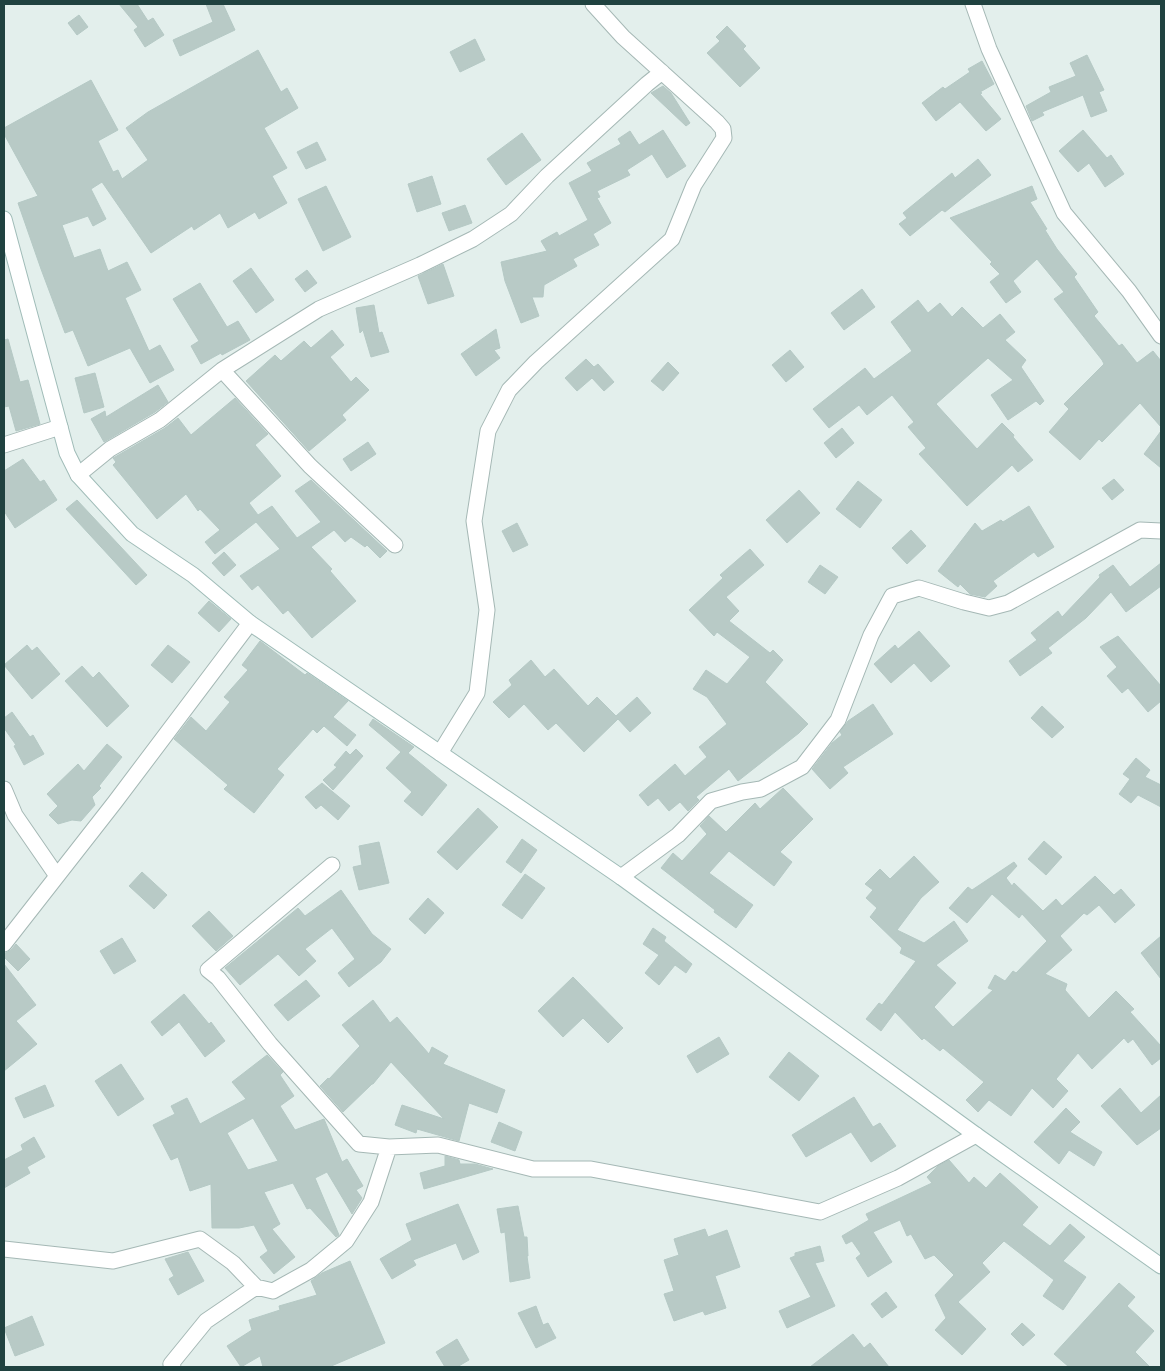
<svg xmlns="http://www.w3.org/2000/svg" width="1165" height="1371" viewBox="0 0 1165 1371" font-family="Commissioner,sans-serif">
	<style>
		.building { fill: #b8cac6; stroke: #b5c9c5; fill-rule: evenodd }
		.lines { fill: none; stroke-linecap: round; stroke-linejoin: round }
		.street-casing { stroke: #a5b8b5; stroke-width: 17 }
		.secondary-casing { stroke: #a0bcb8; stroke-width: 17 }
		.street { stroke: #fff; stroke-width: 15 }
		.secondary { stroke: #fff; stroke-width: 15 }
	</style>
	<rect width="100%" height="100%" fill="#e3efec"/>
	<path class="building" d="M119,4H137L148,21L153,18L164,35L145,47L134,30L138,27Z
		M206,4H223L235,30L180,56L173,40L213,22Z
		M79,15L88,27L77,35L68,23Z
		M727,26L746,46L743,49L760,68L740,87L707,53L720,41L716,37Z
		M475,39L485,60L460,72L450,52Z
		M258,50L281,92L287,88L298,108L264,128L287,168L272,176L287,203L259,219L255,212L228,228L220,213L194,230L192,226L151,253L102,182L91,189L106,219L93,226L88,216L62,225L74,258L100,249L108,271L127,262L141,290L125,298L149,351L160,345L174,370L150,383L130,348L88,366L73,330L65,333L41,269L18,203L38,196L4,134V128L91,80L118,130L98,141L113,172L118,170L122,179L148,160L126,128L148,112Z
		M1087,55L1104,90L1099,92L1107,111L1091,117L1083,95L1042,112L1044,115L1032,121L1026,106L1051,92L1049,87L1076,76L1070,63Z
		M982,61L994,84L980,92L982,93L980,94L1001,119L986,131L960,102L936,121L922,103L943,87L945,89L970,72L968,69Z
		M663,86L671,93L690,123L686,126L651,93Z
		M663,130L686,166L667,178L652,154L627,170L630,175L597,191L600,197L597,198L611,223L593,234L599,245L573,259L577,266L544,285L543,297H532L539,316L521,323L505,281L501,262L547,251L541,241L557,232L559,236L588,220L569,183L592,171L587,163L621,144L618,139L630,131L639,145Z
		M1083,130L1107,158L1111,155L1124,174L1105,187L1089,163L1078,172L1059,151Z
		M522,133L541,160L506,185L487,159Z
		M317,142L326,160L306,169L297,152Z
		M978,159L991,175L945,212L942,210L910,236L899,224L907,218L903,213L952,173L955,178Z
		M432,176L441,204L417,212L408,184Z
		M326,186L351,237L323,251L298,199Z
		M1032,186L1037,199L1030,202L1047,229L1045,230L1057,249L1077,274L1074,277L1098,312L1094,316L1119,346L1122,344L1137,363L1153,351L1161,361V427L1140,403L1102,442L1099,439L1080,460L1049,432L1069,409L1064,404L1104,364L1102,360L1054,299L1064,292L1037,259L1013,281L1021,292L1006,303L990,282L1000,274L990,264L992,262L950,218Z
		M465,205L472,223L449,231L442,213Z
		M443,264L454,296L428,304L418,276Z
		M251,268L274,300L256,313L233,281Z
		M307,270L317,283L305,292L295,279Z
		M200,283L227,327L238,321L250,340L222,355L221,353L201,364L191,346L199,341L173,299Z
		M862,289L875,307L844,330L831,313Z
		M918,300L928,313L940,303L952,317L962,307L983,328L1000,314L1015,332L1005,340L1026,360L1021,367L1044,401L1040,405L1036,401L1008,420L991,395L1013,380L988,358L936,404L977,449L1002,423L1014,435L1013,437L1033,460L1018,472L1012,465L967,506L919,454L926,448L908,427L914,422L892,395L867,415L859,405L829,428L813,409L865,368L874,379L912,351L891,322Z
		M374,305L379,333L382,332L389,352L371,357L363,330L360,333L356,308Z
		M496,329L500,348L494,350L500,358L476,376L461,354Z
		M332,330L344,345L330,357L351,382L356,377L369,390L342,415L346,420L309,451L246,381L275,355L281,361L304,341L311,348Z
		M8,339L20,382L28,380L40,424L16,431L9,406L4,407V340Z
		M790,350L804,367L786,382L772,365Z
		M586,359L594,367L598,364L614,382L604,391L592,378L577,391L565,378Z
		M668,362L679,373L663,391L651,381Z
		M95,373L104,407L84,413L75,378Z
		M158,385L168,402L155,412L104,442L91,419L105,411L106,417Z
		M235,398L268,434L255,445L281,476L249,503L258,515L272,506L297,538L321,522L295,491L311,480L387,551L380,558L367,545L365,547L351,537L345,542L334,530L311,547L332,569L330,571L356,601L312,638L288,610L283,614L258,585L252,590L240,576L280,549L256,522L215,554L205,542L220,530L200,509L198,511L186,494L157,519L113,465L116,462L113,458L115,457L165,428L178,418L191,435Z
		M842,428L854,443L836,458L824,443Z
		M1161,431V468L1144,454Z
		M368,442L376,454L351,471L343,459Z
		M23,459L40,482L44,480L57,500L15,528L4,511V471Z
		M1114,479L1124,490L1112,500L1102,488Z
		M858,481L882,500L860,528L836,509Z
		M799,490L820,513L787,543L766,520Z
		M77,500L147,575L136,585L66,509Z
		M1029,506L1054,547L1038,557L1034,552L993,581L997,586L985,597L970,594L960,584L958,587L938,571L975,523L982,531L1001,520L1003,522Z
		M517,523L528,545L513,552L502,531Z
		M911,530L926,546L907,564L892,548Z
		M750,549L764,565L726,597L739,611L729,621L770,653L773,650L783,660L765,682L808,724L799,733L738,781L729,769L696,797L699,800L688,811L680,802L669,811L658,798L648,806L639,795L675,764L685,776L707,757L699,747L727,724L707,697L693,689L706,670L727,684L750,657L717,632L714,636L689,610L723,578L720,575Z
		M224,552L236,565L224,576L212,563Z
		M1161,563V586L1126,612L1111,592L1086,618L1048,648L1052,653L1020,676L1009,661L1037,640L1031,633L1058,611L1062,617L1100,577L1099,575L1113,565L1130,587Z
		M820,565L838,577L825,594L808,582Z
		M209,601L231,619L219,632L198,613Z
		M919,631L950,666L931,682L914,663L891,683L874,664L895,645L898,649Z
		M1118,636L1161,686V701L1148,712L1128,688L1122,693L1107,676L1117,667L1100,647Z
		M260,641L305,675L307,673L348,701L333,717L356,735L347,746L324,726L317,733L313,729L277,769L284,775L254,813L224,789L228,785L174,739L191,717L206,731L230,702L224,697L248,670L242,665Z
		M27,645L32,651L37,647L60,674L32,699L4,665Z
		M168,645L190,662L172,683L151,665Z
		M531,660L545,677L554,669L588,706L597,697L616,716L637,697L651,713L630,732L618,719L584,752L556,723L548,730L524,704L509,718L493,702L512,685L509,680Z
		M82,666L93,678L99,672L129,706L107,727L65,681Z
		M873,704L893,734L843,767L848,773L830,789L812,769L832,743L842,735L840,732L848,721Z
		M1042,706L1064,727L1052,738L1031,718Z
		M12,712L30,737L33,735L44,754L24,765L14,746L16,745L4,728V718Z
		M373,719L414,747L408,753L447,785L422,816L404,801L412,792L386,768L401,752L369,725Z
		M107,744L122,757L99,786L101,788L92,797L95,805L81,821L72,820L58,824L49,815L58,806L47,794L78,764L84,771Z
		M356,749L363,756L333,790L323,780L337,767L334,765L346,751L350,755Z
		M1136,758L1150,770L1145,777L1161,785V807L1138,795L1131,803L1119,794L1130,779L1123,774Z
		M322,783L350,806L338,820L321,805L316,809L305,797Z
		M783,788L813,819L780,852L792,862L774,886L729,851L709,873L753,905L736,928L714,912L715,910L661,868L673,853L682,861L707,834L700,826L709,816L726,832L755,803L760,809Z
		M478,808L498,827L457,870L437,852Z
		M522,839L537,850L521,873L506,862Z
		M1044,841L1062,857L1046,875L1028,859Z
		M379,842L389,883L359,890L353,867L362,865L359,846Z
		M914,856L939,882L921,898L897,930L924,943L954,921L968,941L936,965L956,983L934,1007L953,1027L993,990L988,988L995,975L1005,981L1013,971L1016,973L1047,941L1022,914L1019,918L992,894L967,923L949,908L968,887L972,890L1014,862L1017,866L1006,878L1012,886L1014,883L1043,911L1056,899L1062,906L1095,876L1114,895L1121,889L1135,905L1115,923L1099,905L1087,915L1084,913L1060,936L1072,950L1045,974L1067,984L1065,990L1089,1018L1116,991L1134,1009L1130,1012L1161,1046V1058L1152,1065L1133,1039L1128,1043L1124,1038L1092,1069L1078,1053L1056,1079L1068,1091L1053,1108L1032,1088L1011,1116L989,1100L978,1112L966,1100L984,1082L943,1048L940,1051L924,1038L922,1040L895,1012L881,1031L866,1019L879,1003L882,1005L916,961L900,953L902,948L870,917L877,908L866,898L873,890L865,884L880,869L890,879Z
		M142,872L167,895L154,909L129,886Z
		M525,874L545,888L522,919L502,905Z
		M341,890L372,934L391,949L381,962L349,987L338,973L355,959L332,928L305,949L316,961L299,976L278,954L240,985L225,968L298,908L305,916Z
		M428,898L444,913L425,934L409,919Z
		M209,911L233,936L216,951L192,926Z
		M653,928L666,937L664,941L692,964L686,973L675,965L659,985L645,973L659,955L643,944Z
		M1161,936V979L1141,953Z
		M122,938L136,961L114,974L100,951Z
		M16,944L30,959L18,971L4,957V954L11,950Z
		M4,964L36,1005L16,1021L37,1044L4,1071Z
		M573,977L623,1028L608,1043L583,1018L563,1037L538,1011Z
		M306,980L320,996L288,1021L274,1005Z
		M184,994L209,1024L211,1022L225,1041L205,1057L179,1022L162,1036L151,1022Z
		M373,1000L390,1023L397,1017L429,1054L432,1047L448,1056L443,1064L505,1090L497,1113L469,1103L459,1141L417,1129L416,1133L395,1125L402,1105L444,1119L391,1062L373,1084H372L343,1112L320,1086L328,1078L329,1079L360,1046L342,1025Z
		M719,1037L729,1054L697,1073L687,1056Z
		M789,1052L819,1076L799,1101L769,1077Z
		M267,1055L283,1072L280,1075L294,1096L280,1106L295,1130L324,1119L342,1162L347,1159L363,1186L356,1190L362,1198L352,1214L327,1172L315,1178L339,1235L336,1237L310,1208L307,1209L293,1183L264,1192L280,1224L272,1229L295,1257L274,1274L260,1257L268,1251L254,1225L239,1228H212L211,1184L190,1191L178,1157L171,1160L153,1125L175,1114L171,1106L187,1098L200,1124L246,1099L232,1082ZM253,1118L278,1161L248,1170L227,1133Z
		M121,1064L144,1099L118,1116L95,1081Z
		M45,1085L54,1106L24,1118L15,1098Z
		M1120,1088L1141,1113L1161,1095V1128L1137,1145L1101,1106Z
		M854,1097L873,1127L880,1123L896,1146L871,1162L851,1132L806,1157L792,1135Z
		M1066,1108L1080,1122L1070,1132L1102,1152L1094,1166L1069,1150L1059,1164L1034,1142Z
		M499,1122L522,1132L515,1151L491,1142Z
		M34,1137L45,1157L27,1167L30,1173L4,1188V1160L23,1150L21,1145Z
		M445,1156L459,1160L460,1164H475L493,1169L424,1189L420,1173L445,1166Z
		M949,1160L969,1183L974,1177L986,1188L1000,1173L1038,1207L1022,1225L1050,1246L1070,1224L1085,1237L1063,1261L1086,1277L1063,1310L1043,1296L1054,1280L1004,1241L982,1263L990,1272L958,1302L986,1329L962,1355L935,1330L946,1318L935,1295L954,1275L934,1255L925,1259L911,1234L907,1236L900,1220L873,1232L892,1262L868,1277L856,1258L861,1254L852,1241L846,1244L842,1236L869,1220L866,1214L932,1183L927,1177L938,1166Z
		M458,1204L479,1252L463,1260L456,1243L413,1260L416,1265L392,1279L380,1259L412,1240L406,1224Z
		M518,1206L524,1237H527L528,1256H527L530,1278L510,1282L505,1232L501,1233L497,1209Z
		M705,1229L708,1237L727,1230L740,1267L715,1276L726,1308L705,1315L703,1311L674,1321L664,1294L674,1291L664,1260L679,1255L674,1239Z
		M820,1246L824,1261L815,1263L835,1306L787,1328L779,1311L811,1297L790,1258L795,1256V1253Z
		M188,1252L204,1281L178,1295L169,1279L174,1276L165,1259Z
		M350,1261L385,1343L329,1367H263L260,1356L241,1367L227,1346L252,1330L249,1320L280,1310L279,1306L317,1295L311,1281L322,1273Z
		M1119,1283L1135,1297L1127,1306L1154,1331L1135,1352L1150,1367H1069L1054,1354Z
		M886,1292L897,1307L882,1318L871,1304Z
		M536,1306L543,1325L548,1323L556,1338L536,1348L518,1313Z
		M32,1316L44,1345L15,1356L4,1328Z
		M1022,1323L1035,1335L1023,1346L1011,1334Z
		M853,1334L864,1348L870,1343L889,1367H810Z
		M457,1339L469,1360L457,1367H445L436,1352Z"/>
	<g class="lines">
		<g class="street-casing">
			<path id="street" d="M973,4L989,49L1064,213L1129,291L1161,336
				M222,370L310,466L395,545
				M4,445L60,427
				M78,475L110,449L160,420L222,370L319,309L420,265L473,239L511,214L547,176L647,84L662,72
				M440,753L477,693L487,610L474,521L488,431L509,390L536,362L672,239L694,185L724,138L723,129L717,122L623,37L593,4
				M4,789L15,815L57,876
				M332,865L208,970L218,978L270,1044L359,1144L389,1147
				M621,877L678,835L711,801L742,792L761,789L802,767L838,720L871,635L892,596L919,588L964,602L989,608L1008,603L1140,530L1161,531
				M4,944L115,802L250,623
				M4,1249L113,1261L200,1239L233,1263L256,1287L273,1291L311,1270L346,1241L371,1202L389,1147L438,1145L533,1169H591L820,1212L898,1178L976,1135
				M173,1367L171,1364L206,1321L256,1287"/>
		</g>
		<g class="secondary-casing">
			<path id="secondary" d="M4,219L67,453L78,475L132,534L193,575L250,623L621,877L976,1135L1161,1266"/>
		</g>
		<use href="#street" class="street"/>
		<use href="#secondary" class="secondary"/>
	</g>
	<rect width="1165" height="1371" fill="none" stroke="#204240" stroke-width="10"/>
</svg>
